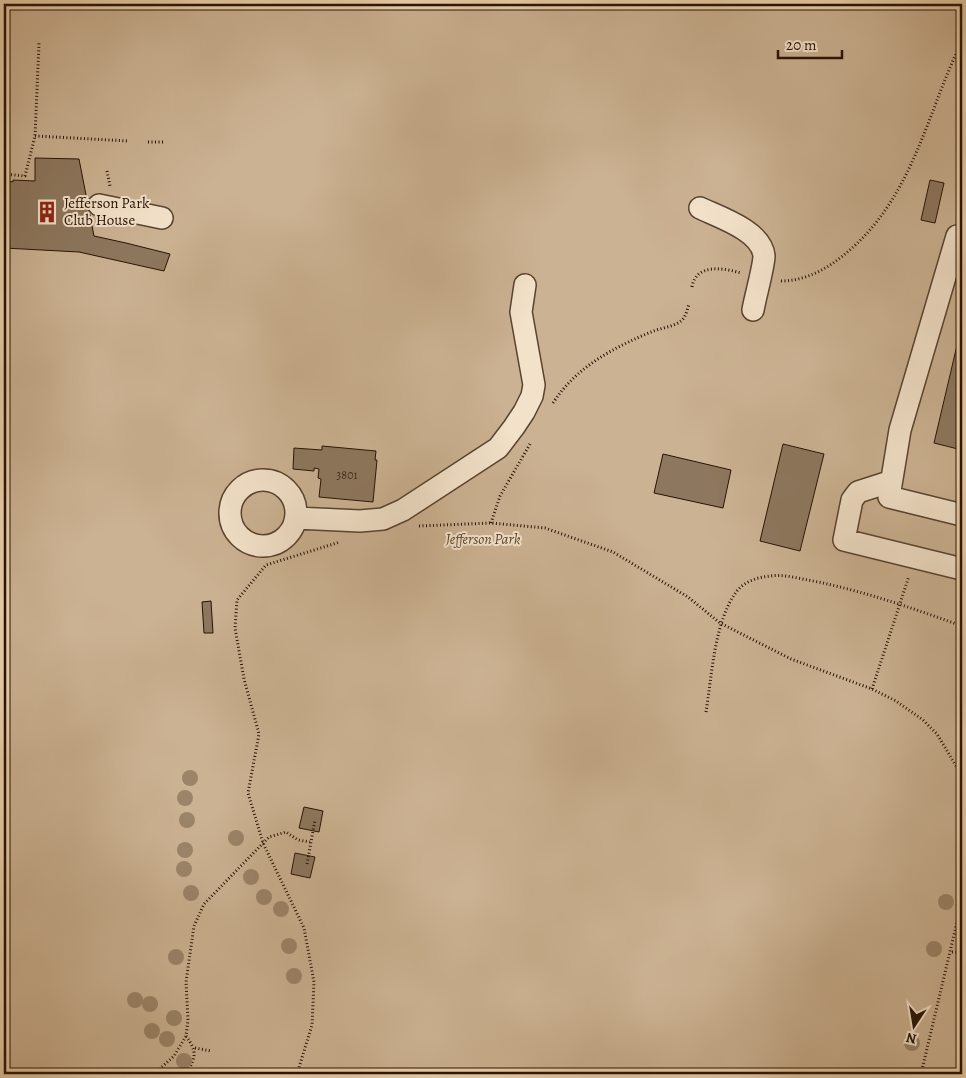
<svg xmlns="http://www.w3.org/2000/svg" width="966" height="1078" viewBox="0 0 966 1078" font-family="Alegreya,serif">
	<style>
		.green { fill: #cbb292; stroke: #78624c }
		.building { fill: #8d775e; stroke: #261307 }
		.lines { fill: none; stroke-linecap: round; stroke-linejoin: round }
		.minor-casing { stroke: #584331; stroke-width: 24 }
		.path { stroke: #261307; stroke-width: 3; stroke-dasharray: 1 2.5; stroke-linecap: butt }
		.minor { stroke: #f3e2ca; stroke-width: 21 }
		.tree { fill: #9b8469 }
		.labels { text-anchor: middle; stroke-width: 4; stroke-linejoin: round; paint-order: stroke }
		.number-label { font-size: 12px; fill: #402c1d }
		.poi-label { font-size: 15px; fill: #261307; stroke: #f3e2ca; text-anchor: start }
		.park-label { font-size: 15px; font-style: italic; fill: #584331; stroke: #f3e2ca }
	</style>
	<rect width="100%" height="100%" fill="#edd3ae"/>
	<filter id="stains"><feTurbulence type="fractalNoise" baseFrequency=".004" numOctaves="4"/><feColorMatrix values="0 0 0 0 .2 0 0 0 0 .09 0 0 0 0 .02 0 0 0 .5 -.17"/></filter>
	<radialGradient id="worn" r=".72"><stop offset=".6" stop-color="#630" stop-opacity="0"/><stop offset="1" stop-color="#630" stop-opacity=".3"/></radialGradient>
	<path class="green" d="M4,4H962V1074H4Z"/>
	<path class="building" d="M35,158L79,159L94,236L126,243L170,254L164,271L79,252L4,248V180L13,182V180L35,181Z
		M930,180L944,183L935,223L921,220Z
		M962,324V450L934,443Z
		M783,444L824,454L800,551L760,541Z
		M322,446L376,451L375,460H377L373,502L319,497L321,479L318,478L319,469L314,468V471L293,469L294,448L322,450Z
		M663,454L731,470L723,508L654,493Z
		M211,601L213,633H204L202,602Z
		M304,807L323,811L319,832L299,828Z
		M295,853L315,857L310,878L291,874Z"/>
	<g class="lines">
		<g class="minor-casing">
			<path id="minor" d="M99,205L162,218
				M700,208C719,217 762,231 764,256C764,266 755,298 753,310
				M957,236L900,430L889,497L962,515
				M230 513a33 33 0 1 1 66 0a33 33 0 1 1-66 0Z
				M886,483L858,492L852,500L844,540L962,569
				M296,518L360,521L383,519L403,510L498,448L514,427L524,412L532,396L534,385L521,312L525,285"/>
		</g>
		<path class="path" d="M35,136L129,141
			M148,142H163
			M107,171L110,186
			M4,174L25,176L35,136L39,43
			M781,281C803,281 823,271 840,258C912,203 925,117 962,41
			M692,287C696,263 724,268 741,273
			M553,403C576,367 613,348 651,332C660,328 673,327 681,321C686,317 687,310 689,304
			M491,523L500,496L530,444
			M419,526L491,523L545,528L613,552L688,597L720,623L791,659L872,689L896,701L923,720L937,734L962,776
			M872,689L909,576
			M706,712C712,676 714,621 737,591C745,581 758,577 771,576C783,574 796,578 808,580C861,590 912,608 962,626
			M307,864L315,820
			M952,952L962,953
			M186,1036C198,1053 195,1056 187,1074
			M195,1048L211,1051
			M154,1074L174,1056L186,1036L188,1020L186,982L194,926L204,904L269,837L286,832L298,840L310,842
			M297,1074L312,1025L314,982L304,928L263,843L248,793L259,734L244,679L235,628L237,600L266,565L340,542
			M921,1074L962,901"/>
		<use href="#minor" class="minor"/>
	</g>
	<g class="tree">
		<circle cx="190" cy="778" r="8"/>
		<circle cx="185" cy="798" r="8"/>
		<circle cx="187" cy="820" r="8"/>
		<circle cx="236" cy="838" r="8"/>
		<circle cx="185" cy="850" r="8"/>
		<circle cx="184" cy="869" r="8"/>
		<circle cx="251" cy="877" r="8"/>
		<circle cx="191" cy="893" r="8"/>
		<circle cx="264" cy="897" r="8"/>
		<circle cx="946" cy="902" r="8"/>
		<circle cx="281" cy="909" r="8"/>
		<circle cx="289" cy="946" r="8"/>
		<circle cx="934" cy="949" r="8"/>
		<circle cx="176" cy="957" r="8"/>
		<circle cx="294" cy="976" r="8"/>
		<circle cx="135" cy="1000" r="8"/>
		<circle cx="150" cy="1004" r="8"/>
		<circle cx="174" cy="1018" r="8"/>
		<circle cx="152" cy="1031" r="8"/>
		<circle cx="167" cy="1039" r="8"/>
		<circle cx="912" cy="1043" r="8"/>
		<circle cx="184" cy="1061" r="8"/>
	</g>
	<defs>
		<g id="building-bare" transform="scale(1.725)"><path d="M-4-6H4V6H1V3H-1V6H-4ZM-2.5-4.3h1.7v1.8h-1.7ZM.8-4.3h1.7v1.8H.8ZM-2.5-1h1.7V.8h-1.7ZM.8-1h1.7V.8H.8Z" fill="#8f2418" stroke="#f3e2ca" stroke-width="2.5" paint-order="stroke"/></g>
	</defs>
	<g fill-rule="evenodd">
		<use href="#building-bare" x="47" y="212"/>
	</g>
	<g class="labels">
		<g class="number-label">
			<text x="347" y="479">3801</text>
		</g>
		<g class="poi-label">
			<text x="64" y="208">Jefferson Park<tspan x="64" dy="17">Club House</tspan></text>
		</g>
		<g class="park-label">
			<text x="483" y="544">Jefferson Park</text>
		</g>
	</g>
	<rect width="966" height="1078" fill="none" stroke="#edd3ae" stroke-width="20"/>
	<rect x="5" y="5" width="956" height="1068" fill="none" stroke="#261307" stroke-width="2.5"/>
	<rect x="10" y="10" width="946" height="1058" fill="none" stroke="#261307"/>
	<g transform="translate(914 1026) rotate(192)" stroke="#f3e2ca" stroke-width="4" paint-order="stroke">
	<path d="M0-4L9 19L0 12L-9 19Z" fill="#261307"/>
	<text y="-8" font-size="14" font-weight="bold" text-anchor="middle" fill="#261307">N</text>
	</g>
	<path d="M778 50v8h64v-8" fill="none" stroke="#261307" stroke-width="2.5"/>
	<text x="786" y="50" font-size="15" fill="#261307" stroke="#f3e2ca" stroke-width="4" paint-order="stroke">20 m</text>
	<rect width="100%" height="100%" filter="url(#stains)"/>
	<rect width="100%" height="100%" fill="url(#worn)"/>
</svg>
